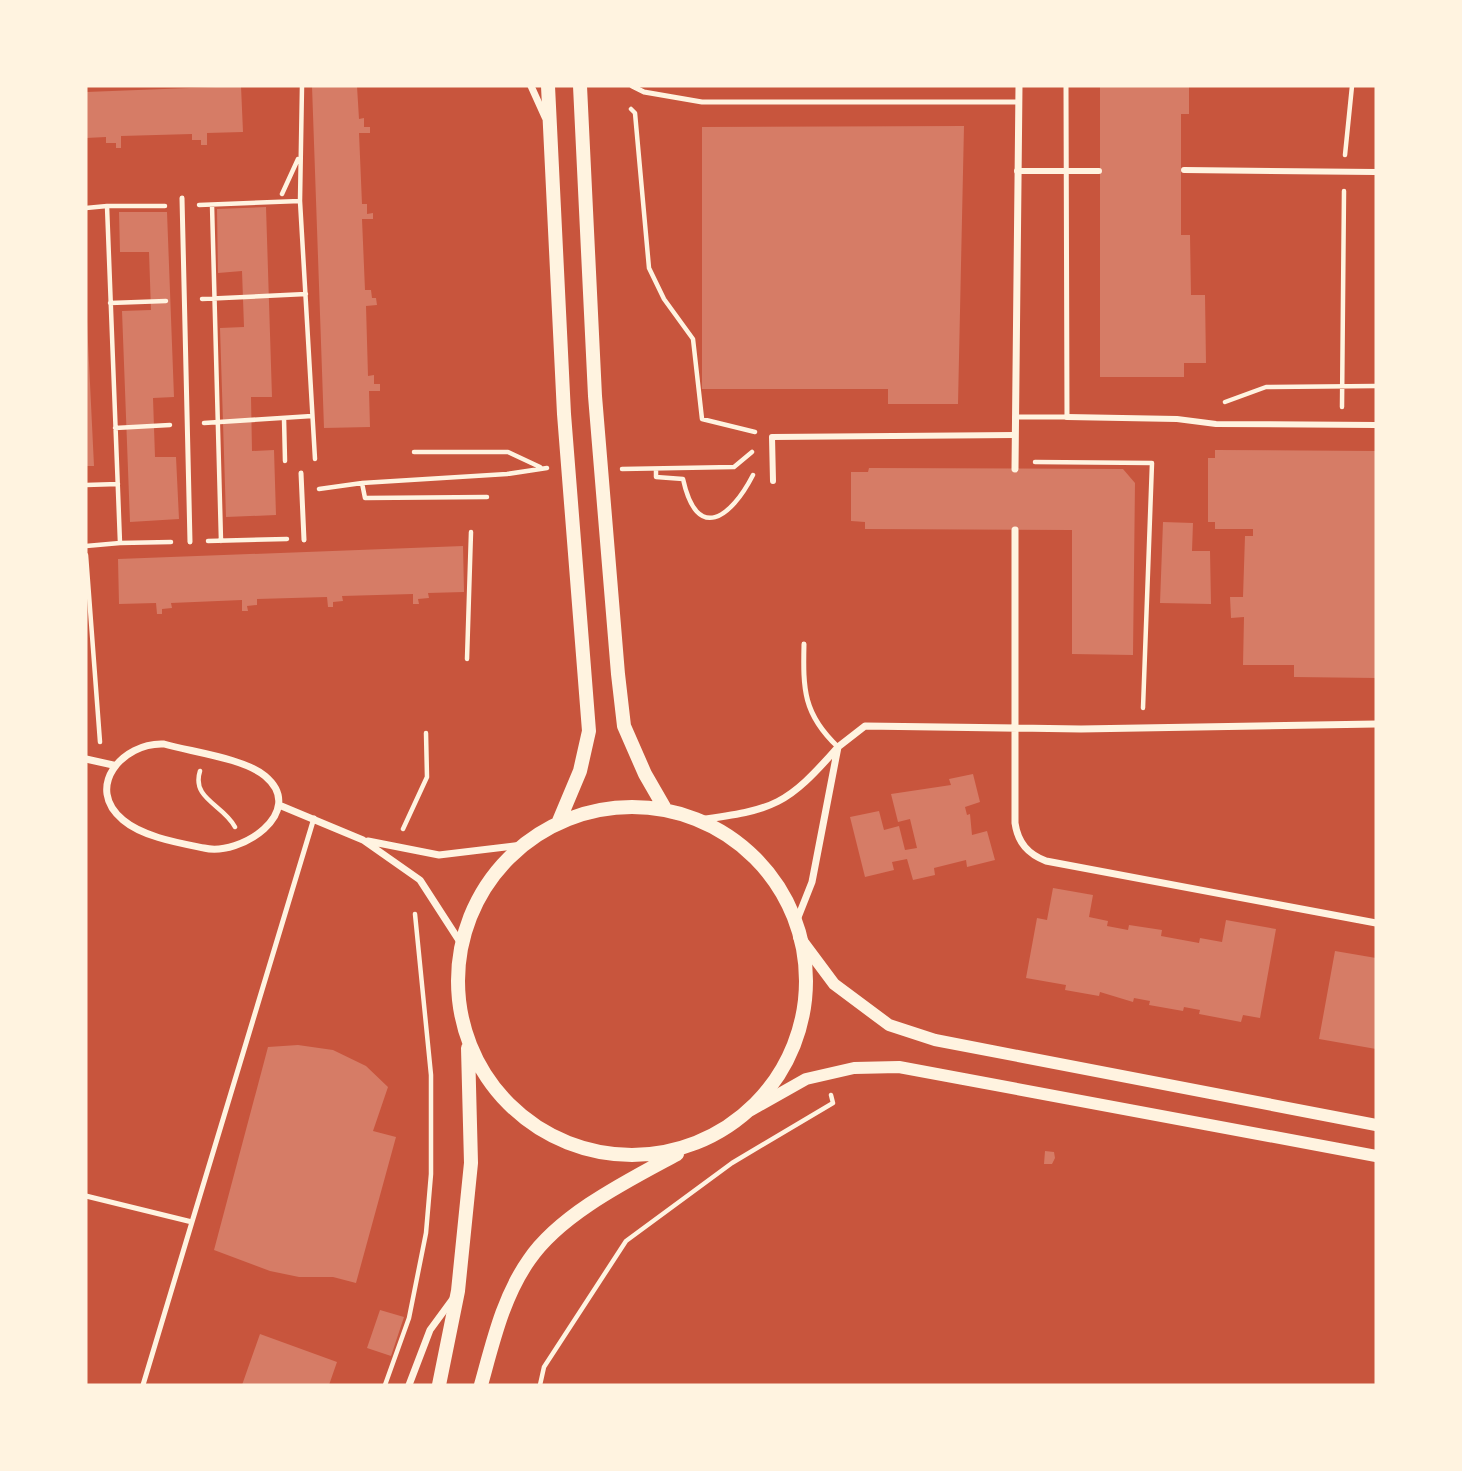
<svg xmlns="http://www.w3.org/2000/svg" width="1462" height="1471" viewBox="0 0 1462 1471" font-family="Lato,sans-serif">
	<style>
		.building { fill: #d67c66 }
		.lines { fill: none; stroke-linecap: round; stroke-linejoin: round }
		.path { stroke: #fff3e0; stroke-width: 4.5 }
		.service { stroke: #fff3e0; stroke-width: 5 }
		.pedestrian { stroke: #fff3e0; stroke-width: 6 }
		.minor { stroke: #fff3e0; stroke-width: 7 }
		.tertiary { stroke: #fff3e0; stroke-width: 12 }
		.secondary { stroke: #fff3e0; stroke-width: 14 }
	</style>
	<rect width="100%" height="100%" fill="#c8553d"/>
	<path class="building" d="M241,86L243,132L207,133V145H201V140H192V134L121,136V148H116V143H106V137L86,138V92Z
		M312,86H357L359,119L364,118V127H370V133H359L362,204H367V214L373,213V219H362L365,290H371L372,298H376L377,305L366,306L368,376L374,375V384H380V391H369L370,427L324,428Z
		M1100,86H1189V114H1181V235H1190L1191,295H1205L1206,363H1184V377H1100Z
		M964,126L958,404H888V389H702V127Z
		M266,207L272,397H251L252,451L274,450L276,515L226,517L220,328L244,327L242,271L218,273L217,209Z
		M119,212H167L174,397L153,398L155,457H176L179,519L130,522L122,311L151,310L149,252H120Z
		M86,301L94,466H86Z
		M1215,450L1376,451V678L1294,677V665H1243L1244,617L1231,618L1230,597H1243L1245,536H1253V529H1215V522H1208V458H1215Z
		M869,468L1123,469L1135,483L1133,655L1072,654V530L865,529V522L851,521V472H868Z
		M1163,522L1193,523L1192,551H1210L1211,604L1160,603Z
		M463,546L464,592L428,593L429,598L418,599L419,604H413V594L342,596L343,601L333,602V607H328L327,597L257,599V605L247,606L248,611H242V600L171,603L172,608L162,609V614H157L156,603L119,604L118,559Z
		M973,774L980,802L965,807L967,815L970,814L972,835L987,831L995,860L967,867L966,860L934,868L935,875L913,880L907,859L892,862L894,870L865,877L850,817L879,811L884,830L899,826L905,850L917,848L910,819L898,822L891,794L951,785L949,779Z
		M1053,888L1093,895L1089,917L1108,921L1107,926L1128,930L1129,925L1162,930L1161,936L1199,943L1200,938L1222,942L1226,920L1276,929L1260,1018L1243,1015L1241,1022L1199,1014L1200,1010L1184,1007L1183,1011L1149,1005L1150,1001L1134,998L1133,1002L1100,992L1099,996L1065,990L1066,985L1026,978L1037,918L1047,920Z
		M1335,951L1376,958V1049L1319,1039Z
		M298,1045L333,1050L366,1066L388,1087L373,1131L396,1137L356,1283L333,1277H299L270,1271L214,1250L268,1047Z
		M1045,1151L1054,1152L1055,1158L1052,1164H1044Z
		M380,1310L404,1317L391,1356L367,1348Z
		M260,1334L337,1362L329,1385H242Z"/>
	<g class="lines">
		<path class="path" d="M302,86L300,201L315,459
			M631,109L635,113L649,268L664,299L693,339L702,419L755,432
			M1345,155L1352,86
			M282,194L298,159
			M199,205L300,201
			M212,205L221,541
			M107,206H165
			M86,208L107,206L120,543L171,542
			M202,299L306,294
			M110,303L166,301
			M1225,402L1266,387L1376,386
			M1342,407L1344,191
			M284,418L285,461
			M204,423L312,416
			M115,428L170,425
			M414,452H508L540,467
			M1035,462L1152,463L1143,708
			M622,469L734,467L752,452
			M656,469V477L683,479C697,543 731,518 753,475
			M86,485L118,484
			M319,489L362,483
			M487,497L365,498L362,483L507,474L547,468
			M208,541L287,539
			M86,546L120,543
			M86,555L100,742
			M467,659L471,532
			M200,771C191,799 224,805 235,827
			M403,829L427,777L426,733
			M385,1385L409,1318L426,1233L431,1174V1075L415,914
			M540,1385L544,1367L626,1241L732,1163L833,1103L831,1095"/>
		<path class="service" d="M632,86L644,92L702,102H1018
			M182,198L190,542
			M1015,417H1067L1066,86
			M301,473L304,540
			M804,644C803,689 803,714 838,747
			M86,1196L192,1222L314,818
			M143,1385L192,1222"/>
		<path class="pedestrian" d="M1184,170L1376,172
			M1017,171H1099
			M1067,417L1177,419L1216,424L1376,425
			M773,481L772,437L1015,435"/>
		<path class="minor" d="M531,86L545,117
			M1015,469L1019,86
			M1015,530V823C1018,843 1028,854 1046,861L1376,923
			M164,744C192,752 243,758 265,776C308,812 240,857 204,848C179,843 143,837 123,820C84,788 122,742 164,744Z
			M838,747L865,726L1081,729L1376,724
			M86,759L113,765
			M279,805L363,840L420,880L462,945
			M698,820C775,810 787,805 838,747L812,882L795,925
			M368,841L439,855L522,845
			M409,1385L430,1330L452,1300"/>
		<path class="tertiary" d="M799,937L834,984L889,1025L935,1040L1376,1125
			M751,1110L806,1079L854,1068L899,1067L1376,1156"/>
		<path class="secondary" d="M548,86L564,414L589,731L580,771L559,821
			M580,86L595,396L618,674L624,726L645,774L664,807
			M458 981a174 174 0 1 1 348 0a174 174 0 1 1-348 0Z
			M439,1385L458,1291L471,1163L468,1048
			M481,1385C493,1342 503,1297 529,1260C560,1214 629,1180 677,1154"/>
	</g>
	<rect width="1462" height="1471" fill="none" stroke="#fff3e0" stroke-width="175"/>
</svg>
